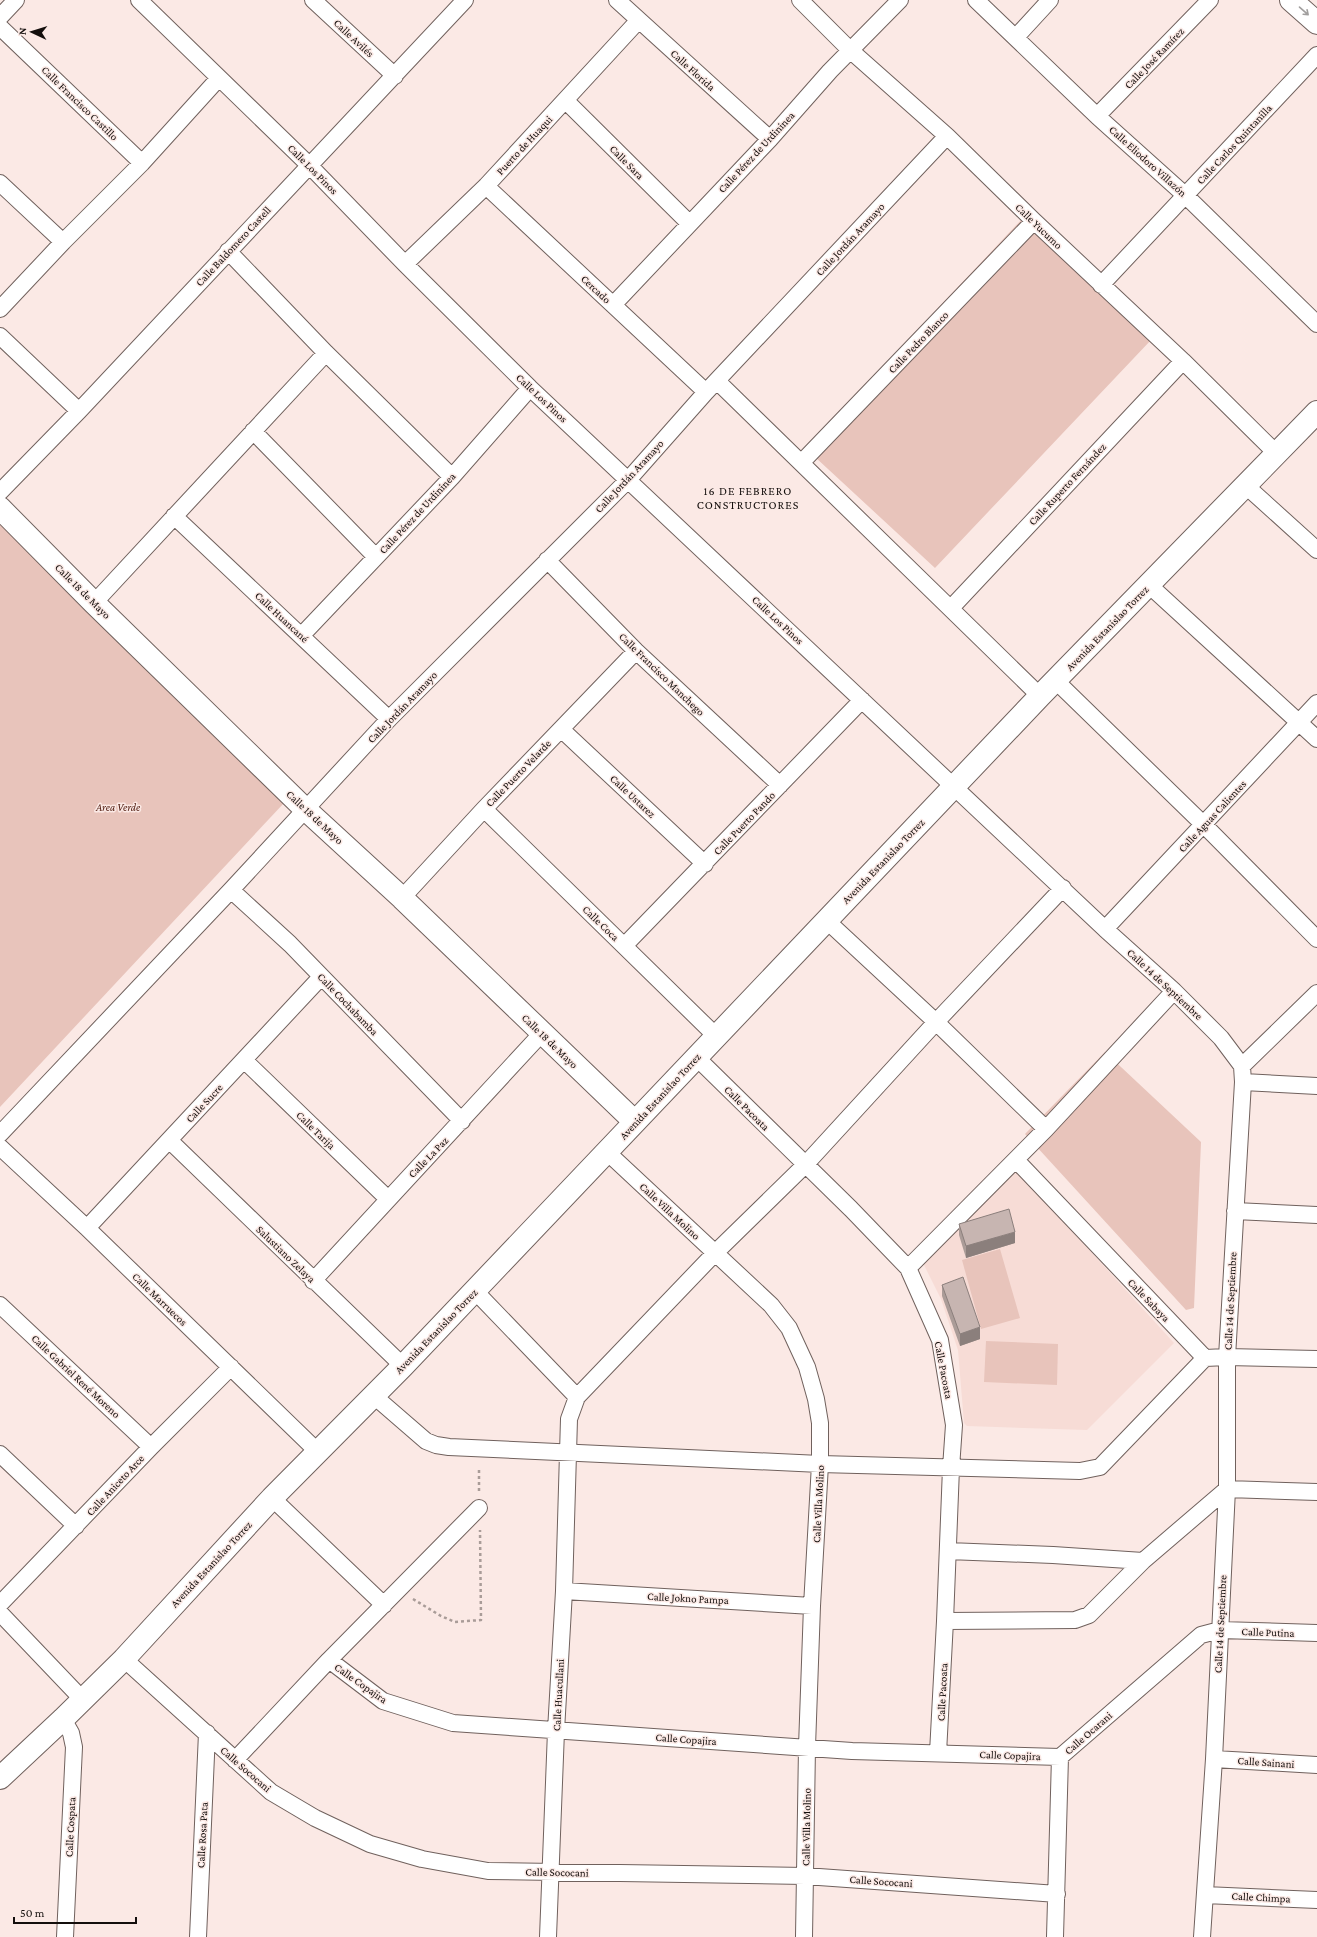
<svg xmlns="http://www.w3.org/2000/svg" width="1317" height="1937" viewBox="0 0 1317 1937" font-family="'Crimson Pro',serif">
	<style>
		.built { fill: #f7dcd6 }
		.green { fill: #e8c4bb }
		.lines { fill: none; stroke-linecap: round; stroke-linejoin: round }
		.street-casing { stroke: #70615d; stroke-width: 18 }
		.secondary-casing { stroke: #70615d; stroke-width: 24 }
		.path { stroke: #a99c98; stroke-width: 2.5; stroke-dasharray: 3 3; stroke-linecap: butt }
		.street { stroke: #fff; stroke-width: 16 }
		.secondary { stroke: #fff; stroke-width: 22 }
		.wall { fill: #ab9c98 }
		.shaded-wall { fill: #8b7f7c }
		.building { fill: #c7b5b1; stroke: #8b7f7c }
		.oneway { stroke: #a19f9e }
		.labels { text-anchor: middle; stroke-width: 3; stroke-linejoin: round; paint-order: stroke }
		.street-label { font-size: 11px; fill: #130e0c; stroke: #fbe9e5 }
		.park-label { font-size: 11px; font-style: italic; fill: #542014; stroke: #fbe9e5 }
		.neighbourhood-label { font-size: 12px; letter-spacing: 1px; fill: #130e0c; stroke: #fbe9e5 }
	</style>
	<rect width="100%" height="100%" fill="#fbe9e5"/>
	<path class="built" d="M1011,1164L1174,1343L1087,1430L967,1426L964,1423L958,1350L941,1299L919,1255Z"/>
	<path class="green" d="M1024,217L1151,340L935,568L815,457L842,410Z
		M0,521L284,803L0,1107Z
		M1105,1052L1201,1142L1194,1308L1186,1310L1025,1134Z
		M1000,1249L1020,1318L981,1329L962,1260Z
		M986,1341L1058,1344L1057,1385L984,1382Z"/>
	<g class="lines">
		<g class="street-casing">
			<path id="street" d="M139,0L309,165L405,264L530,388L1105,929L1174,991L1221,1038L1242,1066L1243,1082L1227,1357V1489L1214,1759L1202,1937
				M313,0L395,76
				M617,0L770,139
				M800,0L850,50L947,136L1034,221L1183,361L1276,453
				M976,0L1097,116L1186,196L1317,324
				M0,17L16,0
				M0,27L142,163
				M1016,37L1050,0
				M566,101L689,223
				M1097,116L1210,0
				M0,183L63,242
				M486,186L706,392
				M228,251L326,353L452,477
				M405,264L486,186L638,21
				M1101,285L1317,55
				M613,305L770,139L830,71L900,0
				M0,309L63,242L142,163L219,78
				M0,336L79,411
				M717,381L1040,696
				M253,431L376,557
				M802,462L1034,221
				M1245,485L1317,550
				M0,492L79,411L465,0
				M174,516L389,719
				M547,560L636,651L780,785
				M1149,585L1317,739
				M94,603L326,353
				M951,608L1183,361
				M301,636L452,477L530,388
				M1056,681L1204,825L1317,939
				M561,729L705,864
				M484,809L717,1037
				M231,890L290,944L462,1121
				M402,898L484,809L636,651
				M826,920L936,1022L1046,1129
				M1105,929L1317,703
				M624,946L862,700
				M696,1057L851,1209L908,1268L940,1340L954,1425L951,1468L945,1621L938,1753
				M244,1060L388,1199
				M1242,1066L1317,993
				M1243,1082L1317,1086
				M0,1134L231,890L389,719L629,479L706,392L947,136
				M169,1140L403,1366
				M0,1147L87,1228L318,1452
				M607,1152L771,1305L789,1328L807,1367L816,1399L820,1423V1464L812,1606L807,1747L804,1937
				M1016,1160L1205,1358L1227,1357L1317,1359
				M1235,1211L1317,1215
				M87,1228L321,977
				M908,1268L1046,1129L1174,991
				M313,1281L542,1033
				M475,1291L577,1397
				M0,1305L151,1447
				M374,1396L426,1441L436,1445L449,1447L820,1464L1080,1471L1100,1467L1205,1358
				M0,1454L76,1526
				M272,1498L384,1605
				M948,1551L1053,1555L1143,1561
				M564,1591L812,1606
				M0,1604L151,1447L231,1367
				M0,1613L83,1700
				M945,1621L1075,1620L1089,1615L1143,1561L1227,1489L1317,1492
				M124,1659L271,1792L315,1818L370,1844L422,1859L488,1871L805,1876L1057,1894
				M329,1660L383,1701L453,1723L852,1751L1060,1757
				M63,1719L71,1733L74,1747L65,1937
				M1214,1759L1317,1765
				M235,1760L329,1660L479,1508
				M1205,1895L1317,1900
				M198,1937L207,1733
				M548,1937L556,1731L564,1591L569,1419L577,1397L715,1253L805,1165L936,1022L1063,888
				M1055,1937L1060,1757L1201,1635L1220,1630L1317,1633"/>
		</g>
		<g class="secondary-casing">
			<path id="secondary" d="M1291,0L1317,23
				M0,508L94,603L305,809L402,898L635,1122
				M0,1778L63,1719L124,1659L272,1498L403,1366L1040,696L1317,412"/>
		</g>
		<path class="path" d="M479,1470V1493
			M413,1599L441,1616L455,1622L481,1620L480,1530"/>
		<use href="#street" class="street"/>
		<use href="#secondary" class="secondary"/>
	</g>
	<path class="wall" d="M959,1224L1015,1243L966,1258L959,1235Z
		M942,1285L980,1339L960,1346L942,1296Z"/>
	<path class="shaded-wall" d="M1015,1232V1243L966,1258V1246Z
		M980,1327V1339L960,1346V1334Z"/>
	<path class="building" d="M1009,1209L1015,1232L966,1246L959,1224Z
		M963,1277L980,1327L960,1334L942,1285Z"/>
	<defs><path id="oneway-shaft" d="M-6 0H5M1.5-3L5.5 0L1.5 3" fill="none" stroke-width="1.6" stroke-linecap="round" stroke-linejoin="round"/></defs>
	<use class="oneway" href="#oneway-shaft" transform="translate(1304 11) rotate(41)"/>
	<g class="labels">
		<g class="street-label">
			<text transform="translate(354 38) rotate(43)" y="4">Calle Avilés</text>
			<text transform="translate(1154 58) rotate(-46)" y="4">Calle José Ramírez</text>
			<text transform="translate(693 70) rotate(42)" y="4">Calle Florida</text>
			<text transform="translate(80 103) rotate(44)" y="4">Calle Francisco Castillo</text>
			<text transform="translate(1234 144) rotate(-47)" y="4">Calle Carlos Quintanilla</text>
			<text transform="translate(524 145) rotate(-47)" y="4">Puerto de Huaqui</text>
			<text transform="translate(756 152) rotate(-47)" y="4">Calle Pérez de Urdininea</text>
			<text transform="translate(1148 161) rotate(42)" y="4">Calle Eliodoro Villazón</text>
			<text transform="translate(627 162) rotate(45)" y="4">Calle Sara</text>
			<text transform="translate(313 169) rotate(45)" y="4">Calle Los Pinos</text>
			<text transform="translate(1039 226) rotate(44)" y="4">Calle Yucumo</text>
			<text transform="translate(850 239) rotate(-47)" y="4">Calle Jordán Aramayo</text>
			<text transform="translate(233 246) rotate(-47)" y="4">Calle Baldomero Castell</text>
			<text transform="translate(596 289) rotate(43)" y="4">Cercado</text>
			<text transform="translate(918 342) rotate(-46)" y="4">Calle Pedro Blanco</text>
			<text transform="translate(542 398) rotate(43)" y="4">Calle Los Pinos</text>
			<text transform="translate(629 476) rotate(-47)" y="4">Calle Jordán Aramayo</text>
			<text transform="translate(1067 484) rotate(-47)" y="4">Calle Ruperto Fernández</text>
			<text transform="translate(417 513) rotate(-47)" y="4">Calle Pérez de Urdininea</text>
			<text transform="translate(83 591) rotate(45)" y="4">Calle 18 de Mayo</text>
			<text transform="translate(282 617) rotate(43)" y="4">Calle Huancané</text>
			<text transform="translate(778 620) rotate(43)" y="4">Calle Los Pinos</text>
			<text transform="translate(1107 628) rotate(-46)" y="4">Avenida Estanislao Torrez</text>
			<text transform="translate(662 674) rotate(44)" y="4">Calle Francisco Manchego</text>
			<text transform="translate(402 707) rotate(-46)" y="4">Calle Jordán Aramayo</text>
			<text transform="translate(518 773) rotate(-46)" y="4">Calle Puerto Velarde</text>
			<text transform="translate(633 796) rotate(43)" y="4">Calle Ustarez</text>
			<text transform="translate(1212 816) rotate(-47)" y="4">Calle Aguas Calientes</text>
			<text transform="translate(315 817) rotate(43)" y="4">Calle 18 de Mayo</text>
			<text transform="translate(744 823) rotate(-46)" y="4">Calle Puerto Pando</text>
			<text transform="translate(883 861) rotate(-46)" y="4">Avenida Estanislao Torrez</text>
			<text transform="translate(601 923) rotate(44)" y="4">Calle Coca</text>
			<text transform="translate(1165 984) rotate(43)" y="4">Calle 14 de Septiembre</text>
			<text transform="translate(348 1004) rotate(46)" y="4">Calle Cochabamba</text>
			<text transform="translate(550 1041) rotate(44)" y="4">Calle 18 de Mayo</text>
			<text transform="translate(660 1096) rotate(-47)" y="4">Avenida Estanislao Torrez</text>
			<text transform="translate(204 1103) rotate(-47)" y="4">Calle Sucre</text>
			<text transform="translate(747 1108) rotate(45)" y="4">Calle Pacoata</text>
			<text transform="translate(316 1130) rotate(44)" y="4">Calle Tarija</text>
			<text transform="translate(428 1157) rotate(-46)" y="4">Calle La Paz</text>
			<text transform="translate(670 1211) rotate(43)" y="4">Calle Villa Molino</text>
			<text transform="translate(286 1254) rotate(44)" y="4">Salustiano Zelaya</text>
			<text transform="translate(160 1299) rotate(44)" y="4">Calle Marruecos</text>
			<text transform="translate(1149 1300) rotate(46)" y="4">Calle Sabaya</text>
			<text transform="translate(1230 1301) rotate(-87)" y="4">Calle 14 de Septiembre</text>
			<text transform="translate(436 1331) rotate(-46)" y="4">Avenida Estanislao Torrez</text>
			<text transform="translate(944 1370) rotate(79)" y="4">Calle Pacoata</text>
			<text transform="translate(76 1376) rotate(43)" y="4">Calle Gabriel René Moreno</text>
			<text transform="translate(115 1485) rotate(-47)" y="4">Calle Aniceto Arce</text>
			<text transform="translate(818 1504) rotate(-87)" y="4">Calle Villa Molino</text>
			<text transform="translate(211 1564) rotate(-47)" y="4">Avenida Estanislao Torrez</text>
			<text transform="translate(688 1598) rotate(3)" y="4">Calle Jokno Pampa</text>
			<text transform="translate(1220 1624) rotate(-87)" y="4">Calle 14 de Septiembre</text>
			<text transform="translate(1268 1632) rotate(2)" y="4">Calle Putina</text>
			<text transform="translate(361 1683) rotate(35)" y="4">Calle Copajira</text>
			<text transform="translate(942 1692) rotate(-87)" y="4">Calle Pacoata</text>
			<text transform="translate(558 1695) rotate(-87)" y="4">Calle Huacullani</text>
			<text transform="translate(1088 1733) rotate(-41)" y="4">Calle Ocarani</text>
			<text transform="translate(686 1739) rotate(4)" y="4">Calle Copajira</text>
			<text transform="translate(1010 1755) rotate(2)" y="4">Calle Copajira</text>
			<text transform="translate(1266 1762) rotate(4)" y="4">Calle Sainani</text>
			<text transform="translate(246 1769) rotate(41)" y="4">Calle Sococani</text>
			<text transform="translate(70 1827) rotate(-87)" y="4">Calle Cospata</text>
			<text transform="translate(806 1827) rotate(-89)" y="4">Calle Villa Molino</text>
			<text transform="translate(202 1835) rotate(-87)" y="4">Calle Rosa Pata</text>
			<text transform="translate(557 1872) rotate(1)" y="4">Calle Sococani</text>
			<text transform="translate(881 1881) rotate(4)" y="4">Calle Sococani</text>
			<text transform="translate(1261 1897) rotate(3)" y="4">Calle Chimpa</text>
		</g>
		<g class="park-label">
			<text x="118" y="811">Area Verde</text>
		</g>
		<g class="neighbourhood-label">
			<text x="748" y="495">16 DE FEBRERO<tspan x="748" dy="14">CONSTRUCTORES</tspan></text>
		</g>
	</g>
	<g transform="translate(32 32) rotate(274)" stroke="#fbe9e5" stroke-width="3" paint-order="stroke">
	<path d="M0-3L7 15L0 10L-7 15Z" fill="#130e0c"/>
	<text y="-6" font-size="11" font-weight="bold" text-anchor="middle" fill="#130e0c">N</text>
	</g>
	<path d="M14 1917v6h122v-6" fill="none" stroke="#130e0c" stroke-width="2"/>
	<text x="20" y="1917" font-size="12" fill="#130e0c" stroke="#fbe9e5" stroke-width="3" paint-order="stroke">50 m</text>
</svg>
